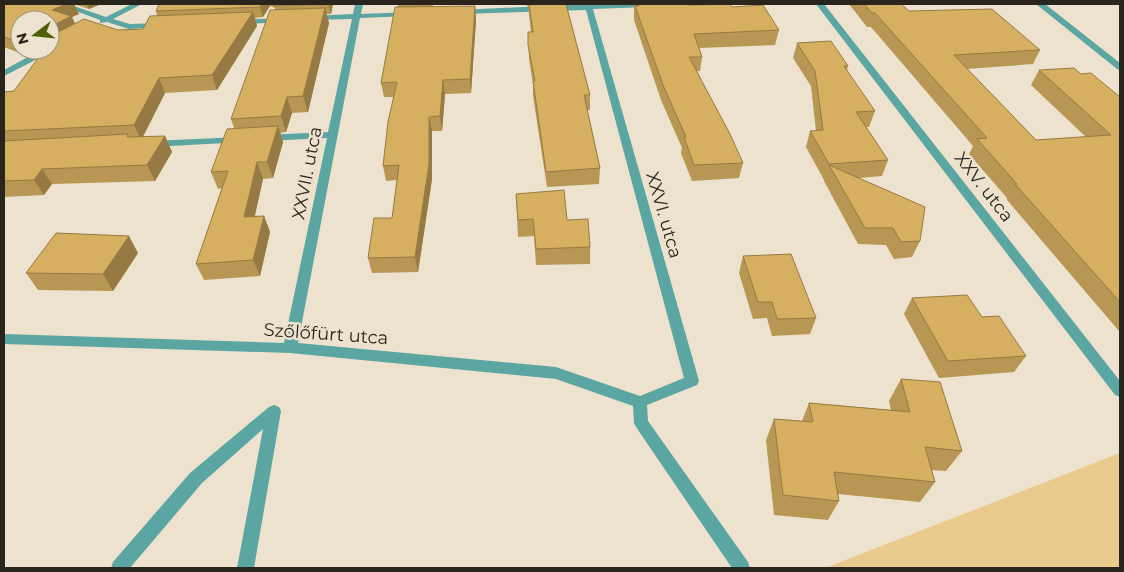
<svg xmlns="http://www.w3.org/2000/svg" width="1124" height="572" viewBox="0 0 1124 572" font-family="Montserrat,sans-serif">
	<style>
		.green { fill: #ebcb8d }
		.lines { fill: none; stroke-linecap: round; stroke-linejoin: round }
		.minor { fill: #5ba6a2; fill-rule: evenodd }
		.wall { fill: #b89653; fill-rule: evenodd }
		.shaded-wall { fill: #967a43 }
		.building { fill: #d6af60; stroke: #967a43 }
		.labels { text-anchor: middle; stroke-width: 5; stroke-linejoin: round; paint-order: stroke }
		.street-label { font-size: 18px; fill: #29251d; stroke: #ede2cd }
	</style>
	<rect width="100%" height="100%" fill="#ede2cd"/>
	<path class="green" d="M1120,453V568H825Z"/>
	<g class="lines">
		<path class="minor" d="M57,4H68L106,17L132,4H142L113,19L130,24L160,23L164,25L160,27L129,29L107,22L100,23V20Z
			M355,4H363L361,14L410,12L414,14L410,16L360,18L298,343L556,367L640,396L684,378L586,10L460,14L456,12L460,10L584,4H679L675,6L593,9L699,381L697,385L647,405L648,421L748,562L750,568H732L636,427L634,423L633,406L556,379L290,353L4,344V334L284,343L327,138L265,141L260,138L265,135L328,132L352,19L310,20L306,18L310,16L353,14Z
			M816,4H824L1120,381V397L1115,395Z
			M1036,4H1045L1120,63V70L1117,69Z
			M283,18H286V22L240,24L236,22L240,20Z
			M50,48L52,50L51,52L4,76V70L41,50H50Z
			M240,137L245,140L244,142L152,147L147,144L152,141Z
			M274,405L279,407L281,411L254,568H237L263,429L202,483L130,568H111L113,562L190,473L269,407Z"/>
	</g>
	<path class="wall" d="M4,4H101L89,9L74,4L79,14L72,17L75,24L118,30L143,29L157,15L156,11L159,4H333L331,14H326L329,23L308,112L292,113L286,132L280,133L283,142L273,178L263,179L254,217L264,216L270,232L260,276L204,280L196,264L222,188L218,189L211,172L234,128L231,119L275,10V8L270,6L263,17L255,18L257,26L217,90L165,93L143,137L165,136L172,152L155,181L52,184L44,195L4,197V92L14,91L38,58L35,51L27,56L4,47ZM20,20H50V50H20Z
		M398,4H433V7L475,6L476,20L471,93L445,94L442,131H432V179L418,272L372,273L368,258L392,218L397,180L386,181L383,166L394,97H384L381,83L398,7Z
		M527,4H566L590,95V110H587L600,168L599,184L547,187L533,96V84L529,59L528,32H531L529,14L528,6H527Z
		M634,4H687L688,5L732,7L779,30L775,45L699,48L702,57L700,71H697L743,163L739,178L692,181L681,153L682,148L661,100L634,20Z
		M849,4H901L909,11L1040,50L1033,64L967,69L1036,140L1086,137L1031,85L1039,70L1081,74L1120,97V331H1119L1007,200V198L969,154L973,146L871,27H867Z
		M797,43L848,66L847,71L875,111L869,127H866L888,160L882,176L859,178L920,241L912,257L894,259L886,245L858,244L824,181V180L806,147L810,131H816L811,86L793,58Z
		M516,194L567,220L590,247V264L536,265L534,236L518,237Z
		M138,253L113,291L38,290L26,273Z
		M743,256L816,318L810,334L772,336L767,318L753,319L739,273Z
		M912,298L982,317L1026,356L1014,372L939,378L904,314Z
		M901,379L962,451L946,471L931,470L935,482L920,502L838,494L839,501L828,520L774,515L766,440L774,419L802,421L809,403L891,410L889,401Z"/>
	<path class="shaded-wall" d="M66,4H74L79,14L72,17L78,29L50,44V27L52,10Z
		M87,4H101L89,9Z
		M262,4H269L270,6L263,17L260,7Z
		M328,4H333L331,14Z
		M475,6L476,20L471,93L470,79Z
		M325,8L329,23L308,112L303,96Z
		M253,12L257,26L217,90L212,75Z
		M24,50H34L35,51L27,56Z
		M159,78L165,93L141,140L134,125Z
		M443,80L445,94L442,131L440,116Z
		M287,97L292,113L286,132L281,116Z
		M429,117L432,131V179L418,272L415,257Z
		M278,126L283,142L273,178L267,162Z
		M165,136L172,152L155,181L147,165Z
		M257,162L263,179L251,234L244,217Z
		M42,169L52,184L44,195L34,180Z
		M264,216L270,232L260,276L253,260Z
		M129,236L138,253L113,291L103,274Z"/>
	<path class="building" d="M4,4H66L52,10L71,16L50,27V20H20V42H19L4,37Z
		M159,4H262L260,7L156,11Z
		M275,4H328L274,6Z
		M529,4H566L590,95H584L600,168L546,172L533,81H535L528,45V32H533Z
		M639,4H687L688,5L730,4L732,7L763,5L779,30L694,34L702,57H689L730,134L743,163L694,165L684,137H686L663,85L635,6H639Z
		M864,4H901L909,11L992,9L1040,50L954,55L1036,140L1111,135L1039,70L1074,68L1081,74L1091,73L1120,97V302L1015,184H1017L977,139L987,138L875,13H872Z
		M475,6L470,79L443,80L440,116L429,117V164L415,257L368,258L374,218H392L399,165L383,166L388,122L397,82L381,83L395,7Z
		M325,8L303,96L287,97L281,116L231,119L270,10Z
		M253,12L212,75L159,78L134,125L4,131V92L14,91L44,50H50V36L84,19L118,30L143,29L150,16Z
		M831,41L848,66H844L875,111L856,112L888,160L829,164L810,131L823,130L815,71L797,43Z
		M278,126L267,162H257L244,217L264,216L253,260L196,264L228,171L211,172L227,129Z
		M128,134L127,137L165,136L147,165L42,169L34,180L4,181V141Z
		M829,165L925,207L920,241L901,242L893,228H865Z
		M564,190L567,220L588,219L590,247L536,249L533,219L518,220L516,194Z
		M56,233L129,236L103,274L26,273Z
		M791,254L816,318L777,319L772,302H758L743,256Z
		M967,295L982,317L999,316L1026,356L948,361L912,298Z
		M901,379L940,382L962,451L925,447L935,482L834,472L839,501L783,495L774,419L813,422L809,403L910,412Z"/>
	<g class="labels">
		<g class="street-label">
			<text transform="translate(307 173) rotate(-79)" y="6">XXVII. utca</text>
			<text transform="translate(984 187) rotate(52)" y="6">XXV. utca</text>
			<text transform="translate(664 215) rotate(74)" y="6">XXVI. utca</text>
			<text transform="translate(326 334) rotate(4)" y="6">Szőlőfürt utca</text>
		</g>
	</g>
	<rect width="1124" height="572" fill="none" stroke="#29251d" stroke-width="10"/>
	<g transform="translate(35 35) rotate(254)"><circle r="24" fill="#ede2cd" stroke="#9f9687"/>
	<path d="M0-4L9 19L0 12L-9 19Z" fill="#4e6006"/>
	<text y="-8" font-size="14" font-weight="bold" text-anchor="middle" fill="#29251d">N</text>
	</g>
</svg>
